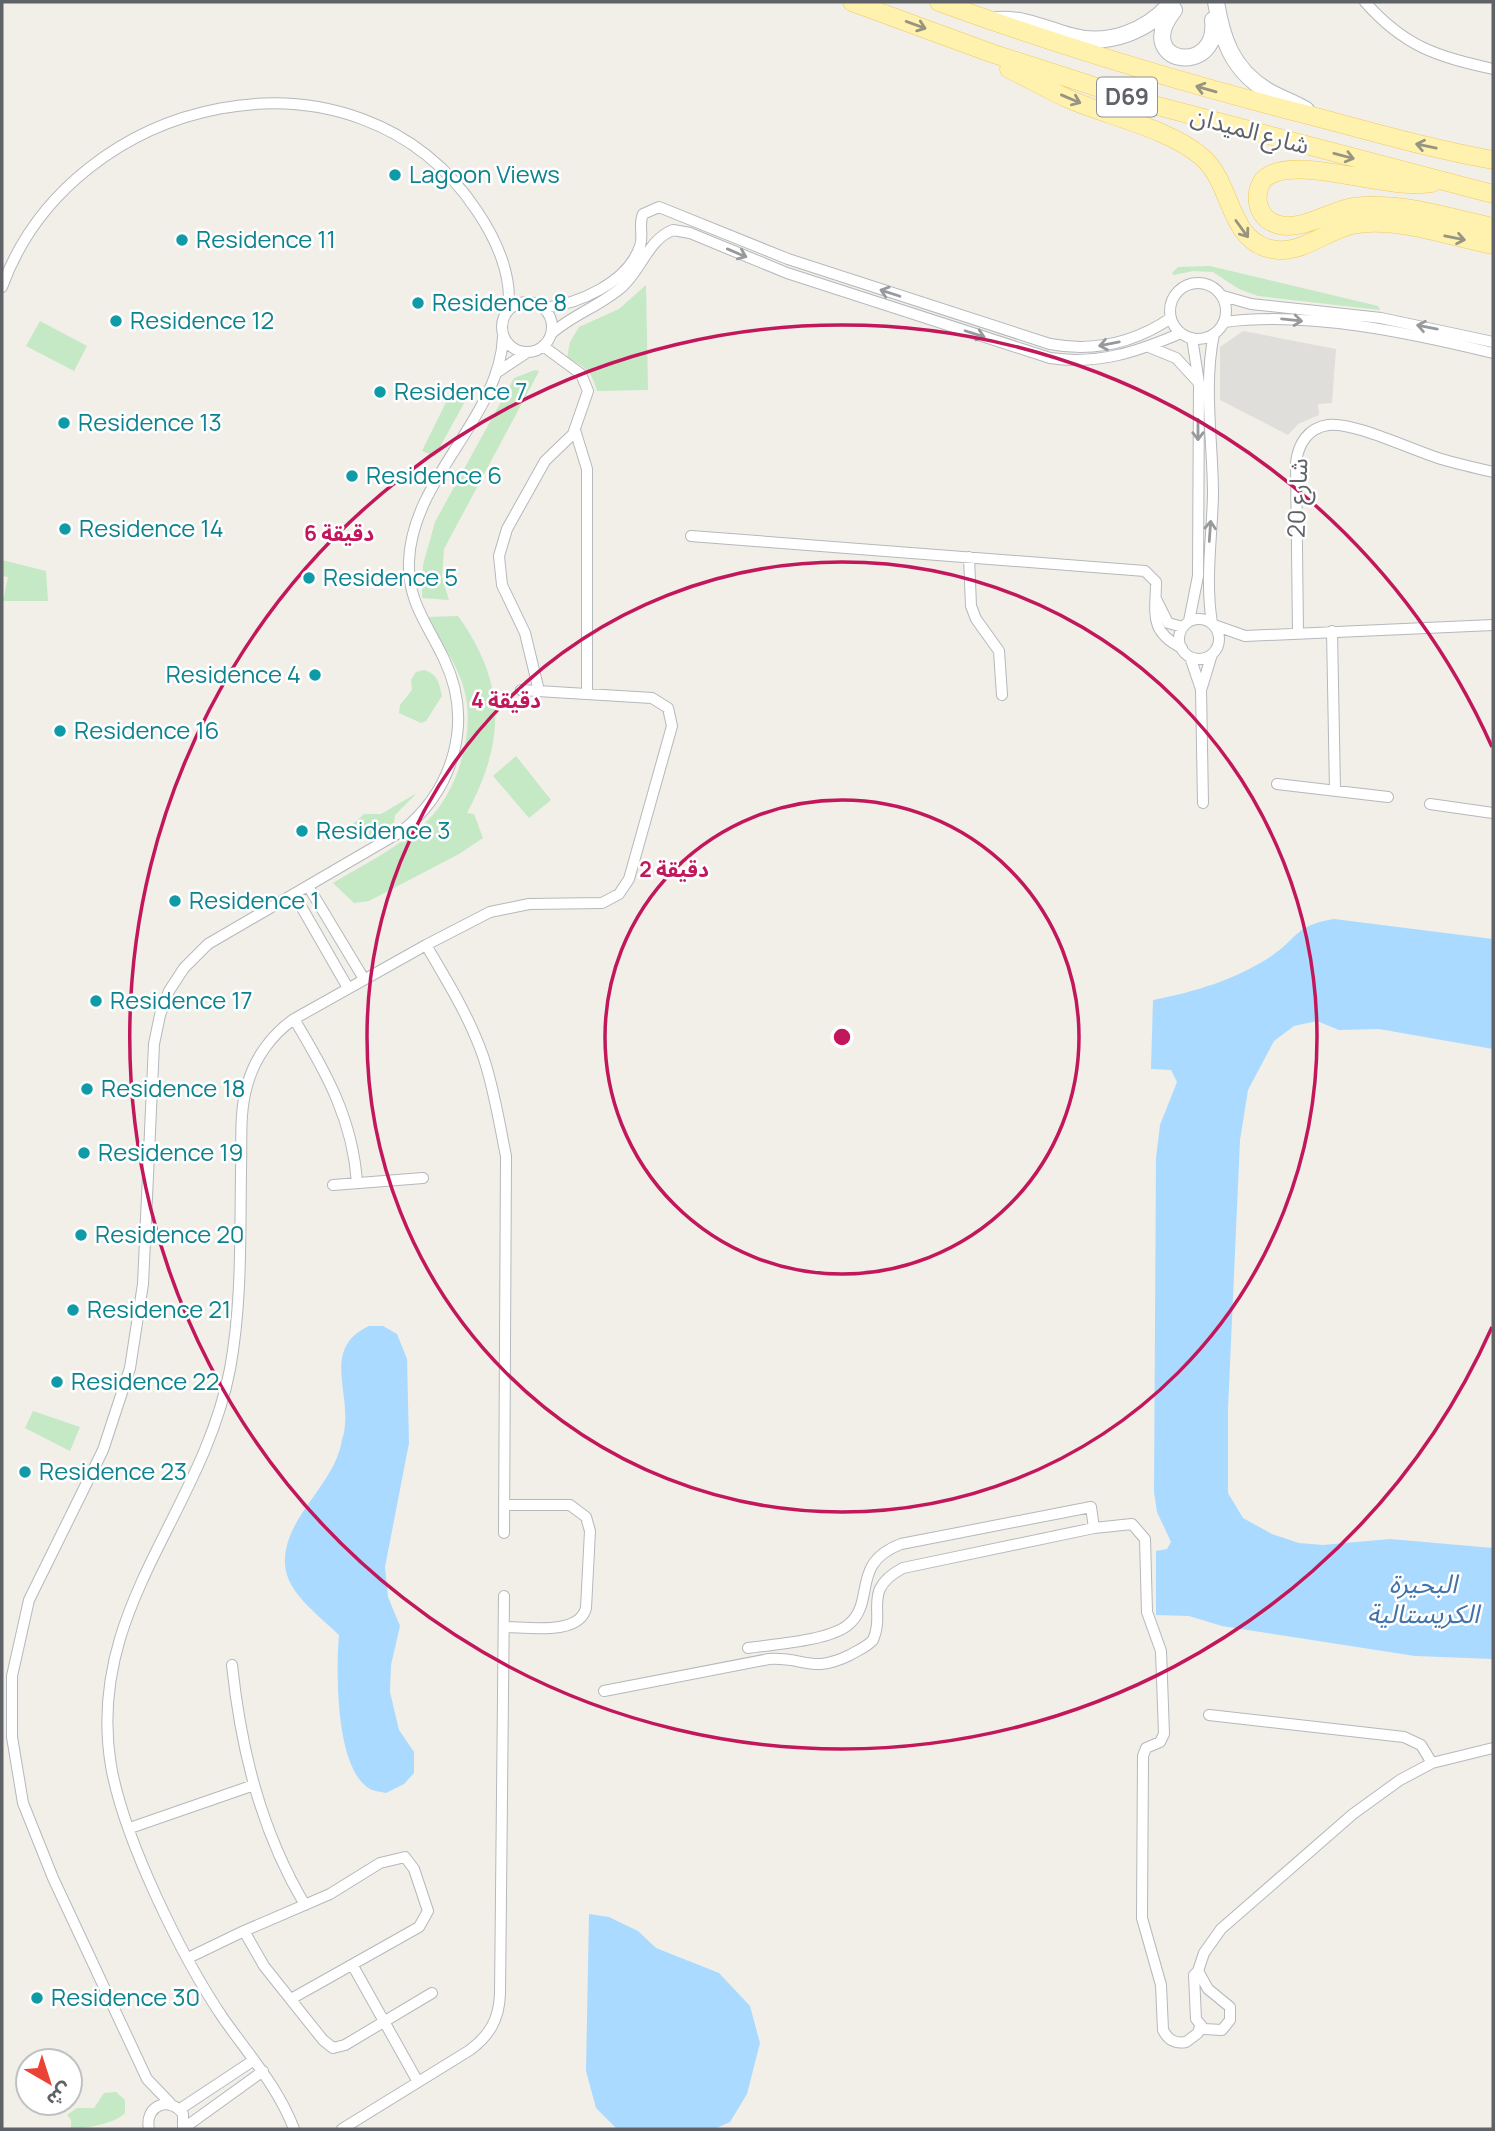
<svg xmlns="http://www.w3.org/2000/svg" width="1495" height="2131" viewBox="0 0 1495 2131" font-family="Manrope,'Noto Sans Arabic',sans-serif">
	<style>
		.industrial { fill: #e0deda }
		.green { fill: #c5e8c5 }
		.water { fill: #aadaff }
		.lines { fill: none; stroke-linecap: round; stroke-linejoin: round }
		.street-casing { stroke: #b5b8bc; stroke-width: 12 }
		.secondary-casing { stroke: #b6babf; stroke-width: 18 }
		.primary-casing { stroke: #f2c960; stroke-width: 19 }
		.street { stroke: #fff; stroke-width: 10 }
		.secondary { stroke: #fff; stroke-width: 16 }
		.primary { stroke: #fff2af; stroke-width: 18 }
		.oneway { stroke: #979581 }
		.oneway2 { stroke: #979a9d }
		.ring { fill: none; stroke: #c2185b; stroke-width: 3.5 }
		.culture-dot { fill: #0f9aa8; stroke: #fff; stroke-width: 2.5 }
		.labels { text-anchor: middle; stroke-width: 5; stroke-linejoin: round; paint-order: stroke }
		.shield { fill: #fff; stroke: #8f9295; stroke-width: 2 }
		.shield-label { font-size: 23px; font-weight: bold; fill: #5f6368 }
		.street-label { font-size: 24px; fill: #5f6368; stroke: #fff }
		.culture-label { font-size: 24px; fill: #0d838f; stroke: #fff; text-anchor: start }
		.water-label { font-size: 26px; font-style: italic; fill: #4174aa; stroke: #fff }
		.centre { fill: #c2185b; stroke: #fff; stroke-width: 3.5 }
		.ring-label { font-size: 21px; text-anchor: middle; font-weight: bold; fill: #c2185b; stroke: #fff; stroke-width: 5; stroke-linejoin: round; paint-order: stroke }
	</style>
	<rect width="100%" height="100%" fill="#f1efe8"/>
	<path class="industrial" d="M1243,331L1336,349L1332,403L1318,404L1319,415L1298,424L1288,435L1220,400V347Z"/>
	<path class="green" d="M1210,266L1378,306L1380,310L1258,296L1239,289L1213,272L1193,271L1174,275L1172,273L1178,267Z
		M646,285L648,390L597,391C592,372 585,366 567,358L570,342L579,327L619,309Z
		M40,321L87,346L74,371L26,346Z
		M535,370L539,371L536,377L444,549L442,577L449,600L422,598L423,565L435,522L514,378Z
		M453,388L468,396L435,456L422,451Z
		M2,560L46,571L48,601H3L8,577L2,576Z
		M458,616C506,683 506,740 467,813L474,814L483,838L459,854L369,901L354,903L333,883C364,864 400,847 427,821C457,793 475,733 465,693C459,665 440,643 428,617Z
		M424,670C438,674 439,683 442,696L426,721L421,723L399,713L400,705L412,690L411,680L416,672Z
		M516,756L551,800L529,818L493,776Z
		M417,793L395,815L394,823L358,841L353,838L352,825L364,814H381Z
		M33,1411L80,1427L70,1451L25,1428Z
		M116,2092L125,2100V2113C117,2123 84,2129 71,2129V2120L67,2115L77,2108H94L104,2093Z"/>
	<path class="water" d="M1334,919L1493,939V1049L1379,1029L1339,1030L1317,1021L1294,1026L1274,1041L1248,1090L1240,1140L1228,1409V1493L1243,1518L1272,1534L1299,1543L1323,1545L1390,1539L1493,1548V1659L1415,1656L1222,1626L1189,1616L1156,1615V1551L1167,1549L1171,1542L1157,1512L1154,1492L1156,1158L1160,1125L1177,1082L1171,1070L1151,1069L1153,1000C1194,992 1235,980 1270,957C1300,937 1293,926 1334,919Z
		M369,1326H383L397,1334L407,1359L409,1443L385,1567L388,1597L400,1626L391,1665L390,1692L399,1730L414,1752V1773L404,1784L386,1793C381,1792 374,1791 370,1789C335,1769 336,1670 339,1635C320,1616 286,1593 285,1564C283,1519 331,1488 341,1445C342,1439 345,1431 345,1424C348,1386 324,1347 369,1326Z
		M589,1914L609,1917L638,1931L656,1948L719,1973L750,2006L760,2043L747,2094L730,2122L714,2129H617L596,2108L586,2071Z"/>
	<g class="lines">
		<g class="street-casing">
			<path id="street" d="M1365,2C1405,47 1436,56 1493,69
				M1170 311a28 28 0 1 1 56 0a28 28 0 1 1-56 0Z
				M2,287C72,94 357,29 477,211C496,239 513,276 508,310
				M1223,296L1251,304L1381,318L1493,342
				M502 327a25 25 0 1 1 50 0a25 25 0 1 1-50 0Z
				M543,308C578,304 628,283 640,246C644,235 638,225 643,214L659,207L788,259L1050,344C1093,352 1134,343 1171,318
				M1224,322C1309,311 1411,333 1493,353
				M551,334C573,314 601,306 623,286C642,268 649,239 673,230L690,233L787,273L1050,358C1098,365 1137,352 1181,333
				M1149,347L1176,358L1199,383
				M499,371L526,353
				M575,430L587,469V694
				M691,536L1145,571L1156,582C1156,613 1148,631 1182,648
				M969,557L971,606L976,619L999,651L1002,695
				M1156,599L1168,623L1183,627
				M1179 639a20 20 0 1 1 40 0a20 20 0 1 1-40 0Z
				M1189,621L1198,576L1199,383L1192,338
				M1212,623C1205,580 1212,538 1213,495C1213,443 1203,386 1214,334
				M1214,625L1245,636L1493,625
				M1332,631L1335,790
				M1298,633L1296,463C1298,444 1308,428 1328,425C1352,421 1414,451 1441,459C1458,464 1476,468 1493,472
				M1190,657L1201,689L1203,803
				M1202,687L1212,654
				M539,691L525,633L502,585L499,556L507,529L545,461L573,434L588,391L581,374L543,346
				M1277,784L1388,797
				M1430,804L1493,813
				M308,886L364,979
				M294,894L348,988
				M426,945C447,981 469,1016 483,1056C494,1088 499,1122 506,1156L504,1533
				M294,1019C326,1072 353,1120 357,1183
				M333,1185L423,1178
				M504,1627C527,1627 579,1636 586,1608L590,1531L586,1517L570,1505H505
				M748,1648C775,1644 828,1641 848,1625C877,1601 849,1564 901,1544L1091,1507L1094,1528
				M232,1665C241,1750 261,1831 305,1905
				M604,1691L769,1659C806,1657 811,1674 850,1655C858,1650 867,1647 873,1640C886,1611 861,1590 903,1568L1094,1528L1132,1524L1145,1539L1147,1612L1161,1651L1164,1734L1160,1742L1146,1748L1143,1756L1142,1918L1161,1985L1163,2030C1168,2040 1175,2044 1186,2042L1198,2033L1200,2026
				M1209,1715L1404,1737L1421,1745L1432,1763
				M130,1828L254,1785
				M188,1958L244,1931
				M353,1966L418,2082
				M1198,1971L1204,1953L1221,1929L1353,1814L1400,1780L1432,1763L1493,1748
				M1198,1971L1208,1989L1230,2007V2020L1222,2030L1204,2029L1196,2019L1194,1975Z
				M291,1999L419,1927L428,1911L414,1869L405,1857L380,1863L330,1894L244,1931L264,1966L323,2040L333,2048L345,2045L432,1993
				M170,2103L147,2079L53,1878L23,1803L12,1737V1676L29,1600L103,1450L130,1368L143,1284L154,1044L160,1015L169,991L184,968L208,944L402,831C454,789 474,721 444,659C428,625 407,601 409,561C412,478 500,417 503,337
				M180,2109L254,2060
				M184,2128L263,2071
				M149,2129C144,2106 169,2095 183,2114V2129
				M294,2129C278,2087 249,2055 223,2018C181,1956 124,1839 111,1766C85,1610 202,1514 230,1369C242,1304 240,1236 241,1170C242,1143 239,1113 247,1086C254,1059 271,1035 294,1019L426,945L490,912L529,904L602,903L619,894L629,879L672,726L668,708L652,698L521,690
				M342,2129L470,2050C490,2035 499,2019 500,1994L504,1596"/>
		</g>
		<g class="secondary-casing">
			<path id="secondary" d="M1216,2C1222,39 1232,69 1266,90C1279,98 1293,102 1306,110
				M1174,10C1131,64 1220,78 1213,20
				M997,20C1023,18 1046,29 1070,36C1108,47 1148,31 1172,2"/>
		</g>
		<g class="primary-casing">
			<path id="primary" d="M852,2L991,53L1146,103L1493,194
				M939,2C1062,47 1186,84 1312,116C1372,132 1432,149 1493,160
				M1009,69C1030,79 1050,91 1071,100C1111,117 1170,129 1202,157C1232,183 1228,236 1267,248C1298,258 1324,231 1352,225C1395,216 1451,237 1493,245
				M1432,183C1387,192 1291,151 1263,180C1253,196 1257,217 1276,224C1299,233 1331,210 1354,207C1400,201 1449,218 1493,227"/>
		</g>
		<use href="#street" class="street"/>
		<use href="#secondary" class="secondary"/>
		<use href="#primary" class="primary"/>
	</g>
	<defs><path id="oneway-shaft" d="M-6 0H5M1.5-3L5.5 0L1.5 3" fill="none" stroke-width="1.6" stroke-linecap="round" stroke-linejoin="round" transform="scale(1.75)"/></defs>
	<g class="oneway">
		<use href="#oneway-shaft" transform="translate(916 25) rotate(20)"/>
		<use href="#oneway-shaft" transform="translate(1206 89) rotate(-164)"/>
		<use href="#oneway-shaft" transform="translate(1071 99) rotate(23)"/>
		<use href="#oneway-shaft" transform="translate(1426 146) rotate(-168)"/>
		<use href="#oneway-shaft" transform="translate(1344 156) rotate(15)"/>
		<use href="#oneway-shaft" transform="translate(1242 229) rotate(54)"/>
		<use href="#oneway-shaft" transform="translate(1455 238) rotate(11)"/>
	</g>
	<g class="oneway2">
		<use href="#oneway-shaft" transform="translate(737 253) rotate(23)"/>
		<use href="#oneway-shaft" transform="translate(890 293) rotate(-162)"/>
		<use href="#oneway-shaft" transform="translate(1292 320) rotate(6)"/>
		<use href="#oneway-shaft" transform="translate(1427 327) rotate(-169)"/>
		<use href="#oneway-shaft" transform="translate(975 334) rotate(18)"/>
		<use href="#oneway-shaft" transform="translate(1109 344) rotate(169)"/>
		<use href="#oneway-shaft" transform="translate(1198 430) rotate(90)"/>
		<use href="#oneway-shaft" transform="translate(1210 531) rotate(-86)"/>
	</g>
	<g class="ring">
		<circle cx="842" cy="1037" r="237"/>
		<circle cx="842" cy="1037" r="475"/>
		<path d="M1492 1327A712 712 0 1 1 1492 747"/>
	</g>
	<g class="culture-dot">
		<circle cx="395" cy="175" r="7"/>
		<circle cx="182" cy="240" r="7"/>
		<circle cx="418" cy="303" r="7"/>
		<circle cx="116" cy="321" r="7"/>
		<circle cx="380" cy="392" r="7"/>
		<circle cx="64" cy="423" r="7"/>
		<circle cx="352" cy="476" r="7"/>
		<circle cx="65" cy="529" r="7"/>
		<circle cx="309" cy="578" r="7"/>
		<circle cx="315" cy="675" r="7"/>
		<circle cx="60" cy="731" r="7"/>
		<circle cx="302" cy="831" r="7"/>
		<circle cx="175" cy="901" r="7"/>
		<circle cx="96" cy="1001" r="7"/>
		<circle cx="87" cy="1089" r="7"/>
		<circle cx="84" cy="1153" r="7"/>
		<circle cx="81" cy="1235" r="7"/>
		<circle cx="73" cy="1310" r="7"/>
		<circle cx="57" cy="1382" r="7"/>
		<circle cx="25" cy="1472" r="7"/>
		<circle cx="37" cy="1998" r="7"/>
	</g>
	<g class="labels">
		<rect class="shield" x="1097" y="77.5" width="60" height="39" rx="5"/>
		<g class="shield-label">
			<text x="1127" y="105">D69</text>
		</g>
		<g class="street-label">
			<text transform="translate(1250 131) rotate(15)" y="8">شارع الميدان</text>
			<text transform="translate(1298 498) rotate(-88)" y="8">شارع 20</text>
		</g>
		<g class="culture-label">
			<text x="409" y="183">Lagoon Views</text>
			<text x="196" y="248">Residence 11</text>
			<text x="432" y="311">Residence 8</text>
			<text x="130" y="329">Residence 12</text>
			<text x="394" y="400">Residence 7</text>
			<text x="78" y="431">Residence 13</text>
			<text x="366" y="484">Residence 6</text>
			<text x="79" y="537">Residence 14</text>
			<text x="323" y="586">Residence 5</text>
			<text x="301" y="683" text-anchor="end">Residence 4</text>
			<text x="74" y="739">Residence 16</text>
			<text x="316" y="839">Residence 3</text>
			<text x="189" y="909">Residence 1</text>
			<text x="110" y="1009">Residence 17</text>
			<text x="101" y="1097">Residence 18</text>
			<text x="98" y="1161">Residence 19</text>
			<text x="95" y="1243">Residence 20</text>
			<text x="87" y="1318">Residence 21</text>
			<text x="71" y="1390">Residence 22</text>
			<text x="39" y="1480">Residence 23</text>
			<text x="51" y="2006">Residence 30</text>
		</g>
		<g class="water-label">
			<text x="1423" y="1593">البحيرة<tspan x="1423" dy="30">الكريستالية</tspan></text>
		</g>
	</g>
	<circle cx="842" cy="1037" r="10" class="centre"/>
	<g class="ring-label">
		<text x="339" y="541">6 دقيقة</text>
		<text x="506" y="708">4 دقيقة</text>
		<text x="674" y="877">2 دقيقة</text>
	</g>
	<rect width="1495" height="2131" fill="none" stroke="#5f6368" stroke-width="7"/>
	<g transform="translate(49 2082) rotate(141)"><circle r="33" fill="#ffffff" stroke="#bfc1c3" stroke-width="2"/>
	<path d="M0-5L12 26L0 18L-12 26Z" fill="#ea4335"/>
	<text y="-10" font-size="19" font-weight="bold" text-anchor="middle" fill="#5f6368">ش</text>
	</g>
</svg>
